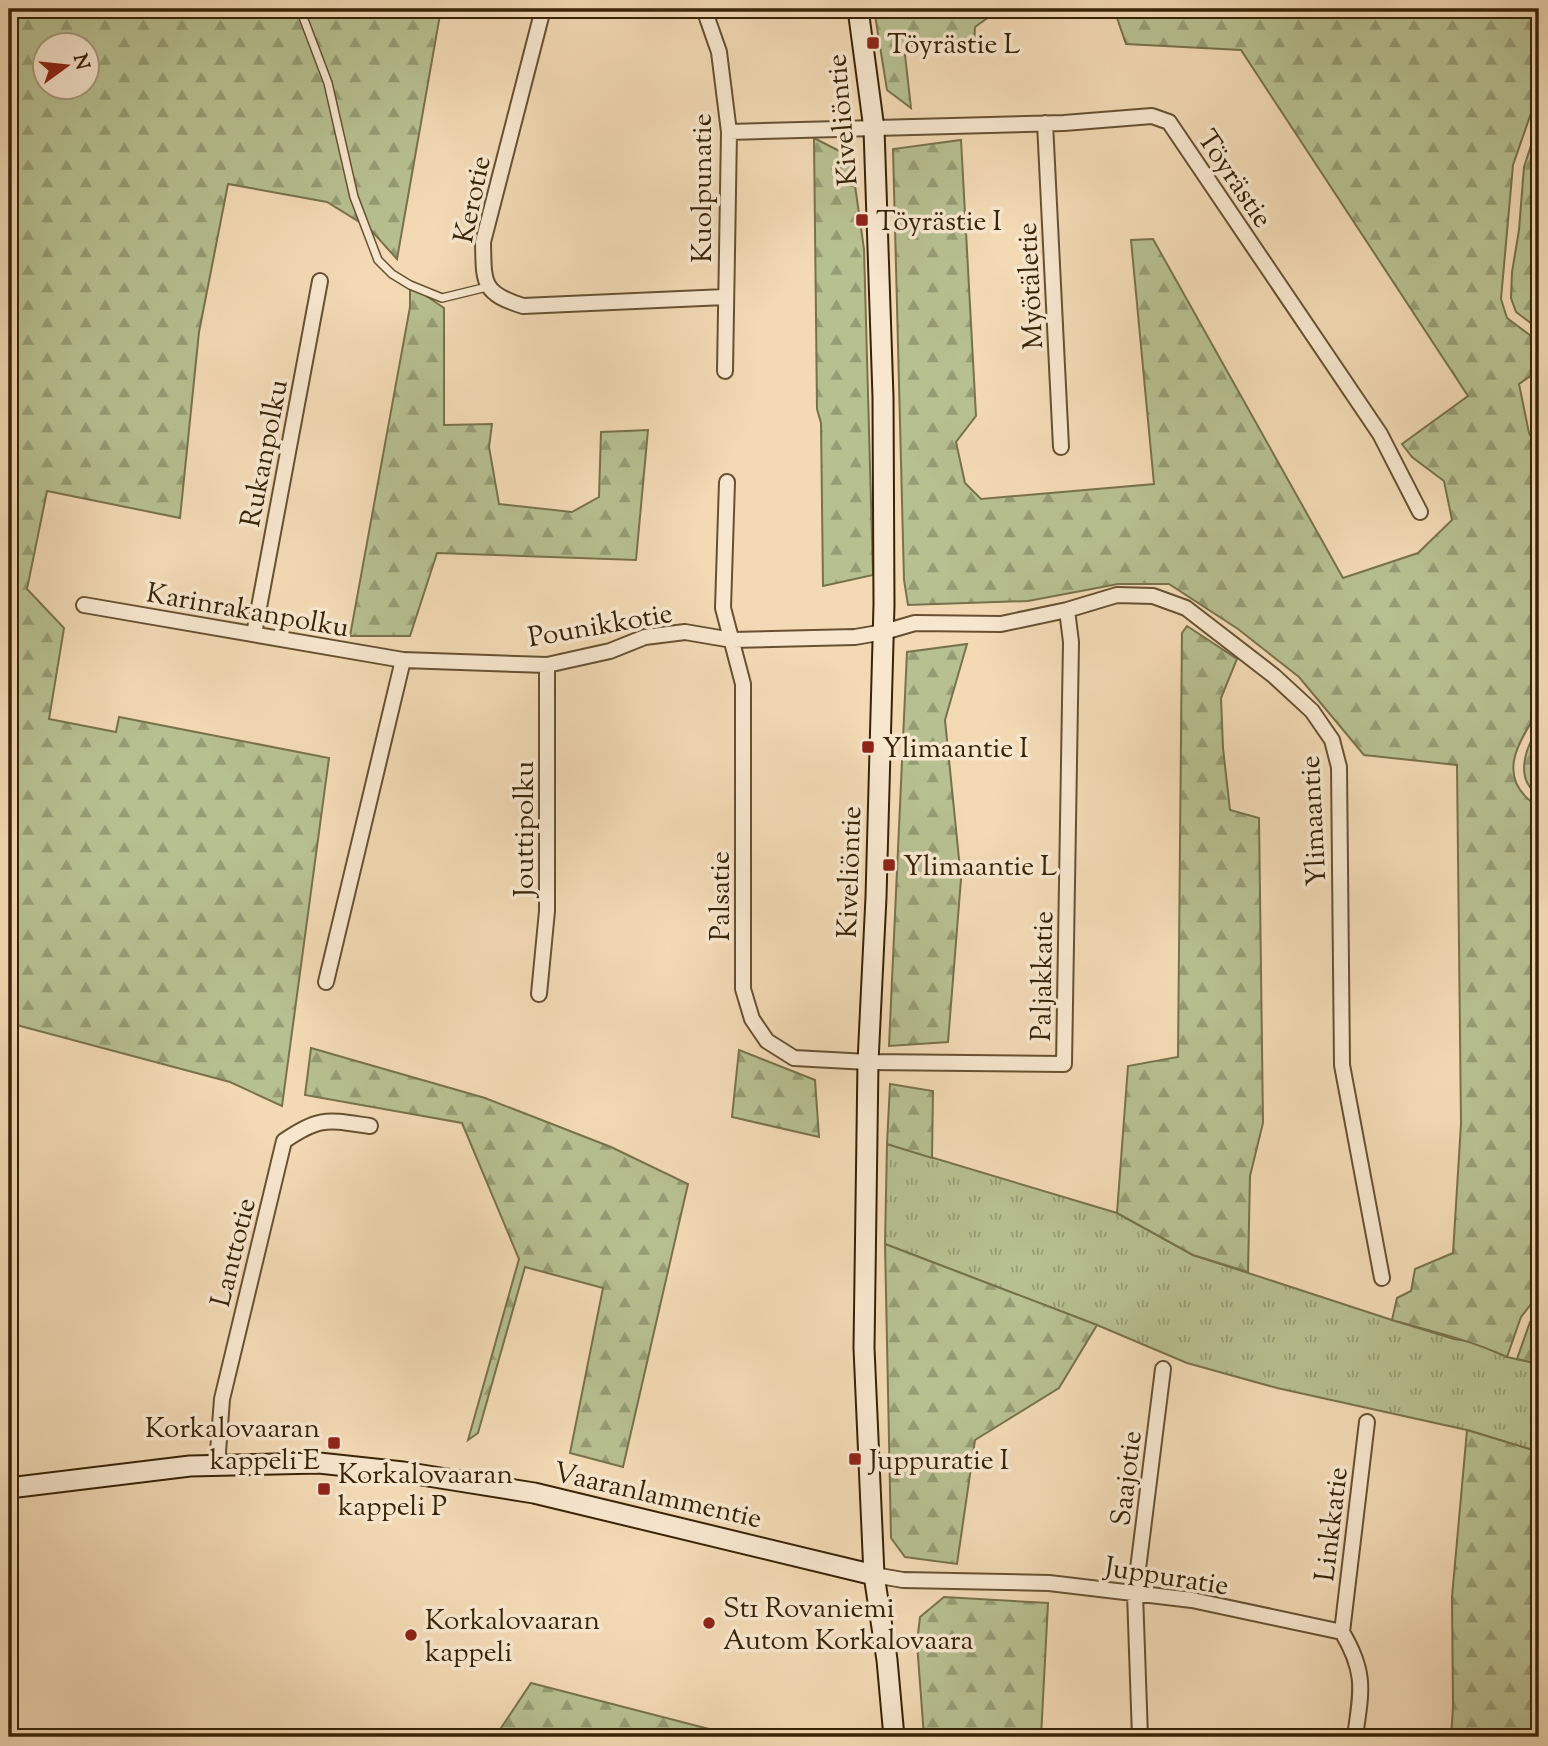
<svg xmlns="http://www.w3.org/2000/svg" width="1548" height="1746" viewBox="0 0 1548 1746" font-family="'Sorts Mill Goudy',serif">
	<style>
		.grass { fill: url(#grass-tufts); stroke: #78724c; stroke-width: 2 }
		.forest { fill: url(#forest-firs); stroke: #78724c; stroke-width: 2; fill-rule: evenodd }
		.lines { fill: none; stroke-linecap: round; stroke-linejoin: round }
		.lane-casing { stroke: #675132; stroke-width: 10 }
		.street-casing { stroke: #675132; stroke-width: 18 }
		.secondary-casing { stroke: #382306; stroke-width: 23 }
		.lane { stroke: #f7e7cf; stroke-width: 7 }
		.street { stroke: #f7e7cf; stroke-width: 14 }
		.secondary { stroke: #f7e7cf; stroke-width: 19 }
		.poi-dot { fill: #8f2418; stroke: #f7e7cf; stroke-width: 2.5 }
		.labels { text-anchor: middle; stroke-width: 7; stroke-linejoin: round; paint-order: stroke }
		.poi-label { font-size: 28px; fill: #382306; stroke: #f7e7cf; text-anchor: start }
		.street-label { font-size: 28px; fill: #382306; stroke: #f7e7cf }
	</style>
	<defs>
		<pattern id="grass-tufts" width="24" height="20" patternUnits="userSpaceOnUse" patternTransform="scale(1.75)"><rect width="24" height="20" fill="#b7c091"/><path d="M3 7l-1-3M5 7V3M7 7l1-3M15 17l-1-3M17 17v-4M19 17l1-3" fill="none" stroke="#969c74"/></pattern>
		<pattern id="forest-firs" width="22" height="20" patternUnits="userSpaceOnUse" patternTransform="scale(1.75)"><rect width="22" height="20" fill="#b7c091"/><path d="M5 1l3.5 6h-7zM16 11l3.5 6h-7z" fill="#969c74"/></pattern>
	</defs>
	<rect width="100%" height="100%" fill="#f3dab5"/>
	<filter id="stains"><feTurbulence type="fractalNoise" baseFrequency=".00286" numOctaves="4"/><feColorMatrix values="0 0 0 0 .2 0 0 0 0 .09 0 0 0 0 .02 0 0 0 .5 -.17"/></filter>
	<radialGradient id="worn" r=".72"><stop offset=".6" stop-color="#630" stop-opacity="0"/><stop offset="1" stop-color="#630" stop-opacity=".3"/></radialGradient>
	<path class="grass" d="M887,1144L1117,1213L1193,1255L1392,1320L1454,1339L1474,1342L1507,1357L1539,1364V1452L1467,1430L1277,1388L1187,1363L1097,1325L885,1244Z"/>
	<path class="forest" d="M9,9H441L397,259L369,228L327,202L228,184L199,332L180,518L47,491L27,589L64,628L49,719L116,732L119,717L329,758L282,1106L230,1082L9,1023ZM46,46H88V88H46Z
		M874,9H1000L975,27L974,45L904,46L911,108L887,90Z
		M1114,9H1539V90L1513,165L1501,299L1507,318L1539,342V381L1532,375L1519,384L1529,433L1539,451V711C1516,744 1495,780 1539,807V1294L1521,1317L1507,1357C1470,1340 1431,1331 1392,1320L1397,1298L1411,1291L1415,1269L1453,1253L1461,1124L1457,765L1364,755L1299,677L1238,629L1169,584H1118L1028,601L908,605L904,580L893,149L961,140L976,416L956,442L965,483L981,499L1154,484L1131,240L1153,239L1343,578L1418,553L1452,520L1444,481L1412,457L1402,444L1468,396L1241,50L1126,44Z
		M1539,121V329L1516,312L1511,298L1512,272L1519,230L1524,167Z
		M814,138L851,157L864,249L873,575L823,586L821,423L817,409Z
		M410,285L444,308V425L492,424L489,447L499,504L572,512L599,497L601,432L648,430L636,560L437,553L410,636H350L410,307Z
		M1187,626L1237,659L1221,698L1223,748L1230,810L1259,818L1263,1123L1250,1176L1248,1272L1193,1255L1117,1213L1128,1066L1178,1057L1182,633Z
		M967,644L945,720L961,879L948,1042L889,1046L907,652Z
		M1539,728V795C1514,780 1525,747 1539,728Z
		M311,1048L485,1098L611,1147L688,1184L623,1467L570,1453L603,1288L525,1267L478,1433L468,1440L519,1259L462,1123L305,1095Z
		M739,1050L815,1080L819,1137L732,1117Z
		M890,1084L933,1091L932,1158L887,1144Z
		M885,1244L1097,1325L1059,1388L975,1440L957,1564L905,1557L891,1538Z
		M1539,1310V1364L1517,1359L1530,1322Z
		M1467,1430L1539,1452V1737H1451L1453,1707L1452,1597Z
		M944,1597L1048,1603L1041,1737H924L917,1643L920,1617Z
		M531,1683L740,1737H495Z"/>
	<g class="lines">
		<g class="lane-casing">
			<path id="lane" d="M300,9L328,83L354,197L378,260L392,274L410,285L442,298L487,287"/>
		</g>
		<g class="street-casing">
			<path id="street" d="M543,9L483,242C484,282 481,293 523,306L725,297
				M704,9L719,52L729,132L725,371
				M1045,123L1061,447
				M729,132L1064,123L1152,116L1169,122L1380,434L1420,512
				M727,482L723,608L743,684V989L752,1019L767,1041L794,1058L868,1062L1064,1064L1071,642L1067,610
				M84,605L403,660
				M254,634L320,281
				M326,982L403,660L547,665L610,651L645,637L685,632L732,640L855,637L884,632L915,623L1001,624L1067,610L1117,595L1153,596L1186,608L1274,676L1312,711L1332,740L1339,767L1342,1065L1382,1278
				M539,994L547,911V665
				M217,1465L222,1399L284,1141C320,1116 328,1120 370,1126
				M874,1575L903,1580L1049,1583L1192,1600L1342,1632C1367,1674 1361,1692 1355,1737
				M1342,1632L1367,1422
				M1140,1737L1135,1593L1163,1369"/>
		</g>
		<g class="secondary-casing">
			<path id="secondary" d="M858,9L874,129L883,397L884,605L876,897L868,1062L864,1348L874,1575L887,1660L894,1737
				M9,1488L190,1466L319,1463L403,1472L534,1493L874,1575"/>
		</g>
		<use href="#lane" class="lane"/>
		<use href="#street" class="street"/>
		<use href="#secondary" class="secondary"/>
	</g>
	<g class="poi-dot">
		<rect x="866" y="36" width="14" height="14" rx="3.5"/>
		<rect x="855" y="213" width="14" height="14" rx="3.5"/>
		<rect x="861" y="740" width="14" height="14" rx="3.5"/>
		<rect x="882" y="858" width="14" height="14" rx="3.5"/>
		<rect x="327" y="1436" width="14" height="14" rx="3.5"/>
		<rect x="848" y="1452" width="14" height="14" rx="3.5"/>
		<rect x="317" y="1482" width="14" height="14" rx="3.5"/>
		<circle cx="709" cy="1623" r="7"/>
		<circle cx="411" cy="1635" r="7"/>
	</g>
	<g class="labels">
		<g class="poi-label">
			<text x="887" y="53">Töyrästie L</text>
			<text x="876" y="230">Töyrästie I</text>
			<text x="882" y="757">Ylimaantie I</text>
			<text x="903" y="875">Ylimaantie L</text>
			<text x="320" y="1437" text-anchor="end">Korkalovaaran<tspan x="320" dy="32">kappeli E</tspan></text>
			<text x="869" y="1469">Juppuratie I</text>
			<text x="338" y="1483">Korkalovaaran<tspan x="338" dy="32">kappeli P</tspan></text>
			<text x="723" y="1617">St1 Rovaniemi<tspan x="723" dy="32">Autom Korkalovaara</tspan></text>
			<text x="425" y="1629">Korkalovaaran<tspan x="425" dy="32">kappeli</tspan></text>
		</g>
		<g class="street-label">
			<text transform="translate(841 120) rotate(-95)" y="10">Kiveliöntie</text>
			<text transform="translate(1236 178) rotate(56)" y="10">Töyrästie</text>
			<text transform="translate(701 188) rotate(-90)" y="10">Kuolpunatie</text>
			<text transform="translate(471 199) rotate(-78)" y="10">Kerotie</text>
			<text transform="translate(1029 286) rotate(-93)" y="10">Myötäletie</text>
			<text transform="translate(263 453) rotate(-79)" y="10">Rukanpolku</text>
			<text transform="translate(248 609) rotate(10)" y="10">Karinrakanpolku</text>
			<text transform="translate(600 624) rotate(-10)" y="10">Pounikkotie</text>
			<text transform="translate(1312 821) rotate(-93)" y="10">Ylimaantie</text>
			<text transform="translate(523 829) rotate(-90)" y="10">Jouttipolku</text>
			<text transform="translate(848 872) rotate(-88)" y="10">Kiveliöntie</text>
			<text transform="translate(719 896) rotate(-90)" y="10">Palsatie</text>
			<text transform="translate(1041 976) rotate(-89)" y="10">Paljakkatie</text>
			<text transform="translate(232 1252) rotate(-76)" y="10">Lanttotie</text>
			<text transform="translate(1125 1478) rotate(-83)" y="10">Saajotie</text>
			<text transform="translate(658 1494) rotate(13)" y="10">Vaaranlammentie</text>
			<text transform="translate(1330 1524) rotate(-83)" y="10">Linkkatie</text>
			<text transform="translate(1167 1575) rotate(9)" y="10">Juppuratie</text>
		</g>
	</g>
	<rect width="1548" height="1746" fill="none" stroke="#f3dab5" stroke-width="35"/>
	<rect x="10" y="10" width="1527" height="1725" fill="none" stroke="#382306" stroke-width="3.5"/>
	<rect x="18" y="18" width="1513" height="1711" fill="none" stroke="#382306" stroke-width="2"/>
	<g transform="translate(66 66) rotate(75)"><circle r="33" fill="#f7e7cf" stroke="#ab997f" stroke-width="2"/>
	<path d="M0-5L12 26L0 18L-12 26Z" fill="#8f2418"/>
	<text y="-10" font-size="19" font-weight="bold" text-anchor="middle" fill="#382306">N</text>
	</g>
	<rect width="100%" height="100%" filter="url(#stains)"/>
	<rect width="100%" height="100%" fill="url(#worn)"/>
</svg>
